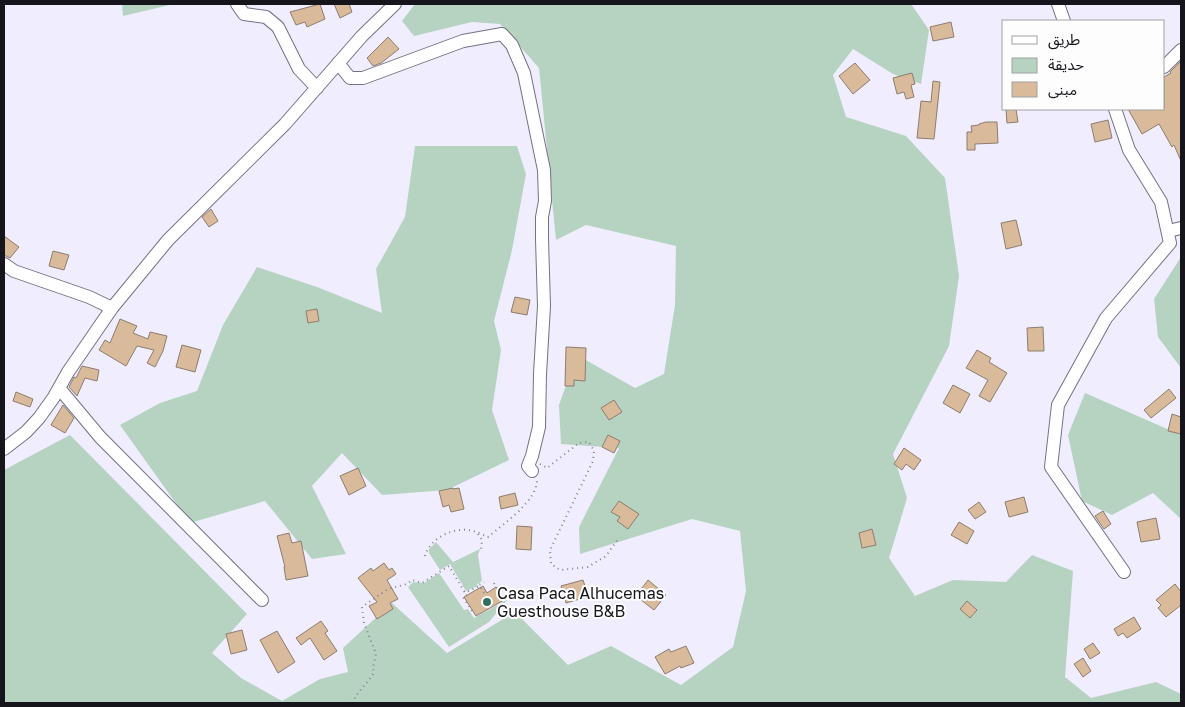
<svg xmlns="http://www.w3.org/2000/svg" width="1185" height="707" viewBox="0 0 1185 707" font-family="'Golos Text','Noto Sans Arabic',sans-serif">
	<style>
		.green { fill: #b6d3c1 }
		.building { fill: #d9ba9b; stroke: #8c7d6e }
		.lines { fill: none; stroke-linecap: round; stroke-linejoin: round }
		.minor-casing { stroke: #737183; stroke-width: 14 }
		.path { stroke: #85838f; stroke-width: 2; stroke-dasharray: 1 4; stroke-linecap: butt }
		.minor { stroke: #fff; stroke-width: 12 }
		.poi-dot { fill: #31705d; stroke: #fdfdfd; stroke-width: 2 }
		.labels { text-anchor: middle; stroke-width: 4; stroke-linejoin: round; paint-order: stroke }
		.poi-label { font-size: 16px; fill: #16151c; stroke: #fdfdfd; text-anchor: start }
	</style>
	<rect width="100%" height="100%" fill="#efedfe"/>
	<path class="green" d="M122,4H174L123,16Z
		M415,4H911L929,30L921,84L893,74L853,49L833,75L846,117L906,136L945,178L959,276L949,346L893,454L907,498L889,558L915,596L953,580L1006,582L1032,555L1073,571L1065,677L1091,698L1156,682L1181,694V703H4V470L70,435L247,614L212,653L241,678L282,701L320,679L348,672L343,648L392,603L447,653L515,612L568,665L611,646L681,685L733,647L746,591L740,531L692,519L580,554L579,527L619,448L561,444L559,405L577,355L635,388L664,374L675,305L676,246L586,225L556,240L539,68L500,24L472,22L414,36L402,21Z
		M415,146H517L526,174L512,250L494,321L501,350L492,410L509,460L447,490L382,495L342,453L312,486L346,554L312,559L265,501L190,523L120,425L160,403L197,391L223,325L257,267L317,287L382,313L376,269L405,217Z
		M1181,257V368L1158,337L1154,299Z
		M1085,393L1181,435V519L1153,493L1112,515L1082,501L1068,435Z
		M436,542L453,562L480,549L478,555L482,581L477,584L478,586L466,591L450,564L440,570L429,553V549Z
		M439,573L464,610L468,609L474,618L508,599L489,622L449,647L408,587L413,582L424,583Z"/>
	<path class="building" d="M320,4L325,19L307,27L305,22L296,25L290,12Z
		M334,4H349L352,12L340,18Z
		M951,22L954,37L933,41L930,27Z
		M388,37L399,49L381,63L373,66L367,58Z
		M1181,61V161L1174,145L1172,147L1159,124L1142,134L1128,109H1164V77L1171,73L1170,72Z
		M855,63L870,80L853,94L839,76Z
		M912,73L915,84L911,85L914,97L906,99L904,92L897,94L893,78Z
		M933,81L940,82L934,139L917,138L921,101L931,102Z
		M1006,109H1016L1018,122L1007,123Z
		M1108,120L1112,138L1095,142L1091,124Z
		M986,122H997L998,143L975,144V150H967V132H972L971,126L979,125V124Z
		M211,209L218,221L209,227L202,217Z
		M1016,220L1022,245L1006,249L1001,223Z
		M4,236L19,247L10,258L4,255Z
		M53,251L69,255L64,270L49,266Z
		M515,297L530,300L527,315L511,312Z
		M317,309L319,321L308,323L306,311Z
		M120,319L137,326L133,333L148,339L150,332L167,336L163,351L155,367L147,363L154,350L137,346L126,366L99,350L105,340L110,343Z
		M1043,327L1044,351H1028L1027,328Z
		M182,345L201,350L195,372L176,367Z
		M566,347L586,348L585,381L574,380V386H565Z
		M977,350L991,358L989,362L1007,373L990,402L979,396L988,380L966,368Z
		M82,366L99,370L97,381L85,378L77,396L69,387L74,377L76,378Z
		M953,385L970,394L960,413L943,403Z
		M1169,389L1176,398L1151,418L1144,410Z
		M16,392L33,399L30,407L13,401Z
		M614,400L622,412L609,420L601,408Z
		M63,405L74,418L65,433L51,425Z
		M1172,414L1181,417V434L1168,431Z
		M608,435L620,441L614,453L602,447Z
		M904,448L921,460L914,470L906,464L902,470L894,464Z
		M358,468L366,486L349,495L340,476Z
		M453,488V489L459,488L464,509L451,512L449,505L443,507L439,491Z
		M515,493L518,505L501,509L499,497Z
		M1024,497L1028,512L1009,517L1005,502Z
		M619,501L639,514L628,529L617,521L620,517L611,512Z
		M979,502L986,512L975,519L968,510Z
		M1103,511L1111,524L1104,529L1095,516Z
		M1156,518L1160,539L1141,542L1137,522Z
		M959,522L974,531L967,544L951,535Z
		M517,526L532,527L531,550L516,549Z
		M872,529L876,545L862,548L859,533Z
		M289,533L292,543L301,541L308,576L286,580L284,567H285L277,536Z
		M384,563L389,570L392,568L396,574L387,580L398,599L390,603L393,609L377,619L369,606L377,602L358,578L371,568L373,571Z
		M583,580L586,589L581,590L583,598L566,603L561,586Z
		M648,580L666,595L654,610L636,596Z
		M1175,584L1181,592V605L1166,617L1158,608L1161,605L1156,600Z
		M483,586L487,593L496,587L504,600L476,616L464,597Z
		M967,601L977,610L970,618L960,609Z
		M1134,617L1141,629L1127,638L1123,633L1118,636L1114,629Z
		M321,621L328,631L325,633L337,651L324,660L310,638L301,645L296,638Z
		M242,630L247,650L231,654L226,634Z
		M277,631L295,662L278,673L260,640Z
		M1093,643L1100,653L1090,659L1084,649Z
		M686,646L694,663L681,668L680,666L665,674L655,657L669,649L671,652Z
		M1083,658L1091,671L1083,677L1074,664Z"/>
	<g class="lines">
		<g class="minor-casing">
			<path id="minor" d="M237,4L244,14L266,17L278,27L299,69L317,88
				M1058,4L1064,21
				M338,63L350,78H363L463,41L502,34L512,45L524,73L544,170L545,201L542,217V239L544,306L540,374L539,427L532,456L528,466L532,471
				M1164,67L1181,50
				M1115,109L1129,150L1161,202L1170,243L1106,318L1058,405L1051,467L1124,572
				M1168,231L1181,228
				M4,264L14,271L89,297L112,308
				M59,388L100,437L262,600
				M4,449L26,432L39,418L54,397L68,372L112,308L168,240L285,124L362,36L395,4"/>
		</g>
		<path class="path" d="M540,464L547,468L579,443L589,442L594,451L593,461L550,550L551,564L560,570L588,567L606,556L618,539
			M478,534L482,540L481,550
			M425,556C430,538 454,526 473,531C478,532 483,535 488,537C503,524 538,501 537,479
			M494,583L501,593
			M484,593L479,585L484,582
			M472,611L463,597L467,595L464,591H469L480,586
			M352,703C358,691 367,684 374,673L373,668L376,654L364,623L362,607L388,589L407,584L412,580L422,583L449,566L464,591"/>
		<use href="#minor" class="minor"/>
	</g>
	<circle class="poi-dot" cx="487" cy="602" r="5"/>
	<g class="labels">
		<g class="poi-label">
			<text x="497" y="599">Casa Paca Alhucemas<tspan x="497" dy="18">Guesthouse B&amp;B</tspan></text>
		</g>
	</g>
	<rect width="1185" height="707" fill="none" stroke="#16151c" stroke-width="10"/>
	<rect x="1002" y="20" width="162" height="90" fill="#fdfdfd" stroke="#a1a0a3"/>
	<rect x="1012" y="36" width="25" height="8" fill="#ffffff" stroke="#a1a0a3"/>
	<text x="1048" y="45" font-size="15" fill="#16151c">طريق</text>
	<rect x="1012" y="58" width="25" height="15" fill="#b6d3c1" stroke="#a1a0a3"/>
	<text x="1048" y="70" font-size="15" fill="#16151c">حديقة</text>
	<rect x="1012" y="82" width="25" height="15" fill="#d9ba9b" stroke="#a1a0a3"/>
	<text x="1048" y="95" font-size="15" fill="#16151c">مبنى</text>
</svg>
